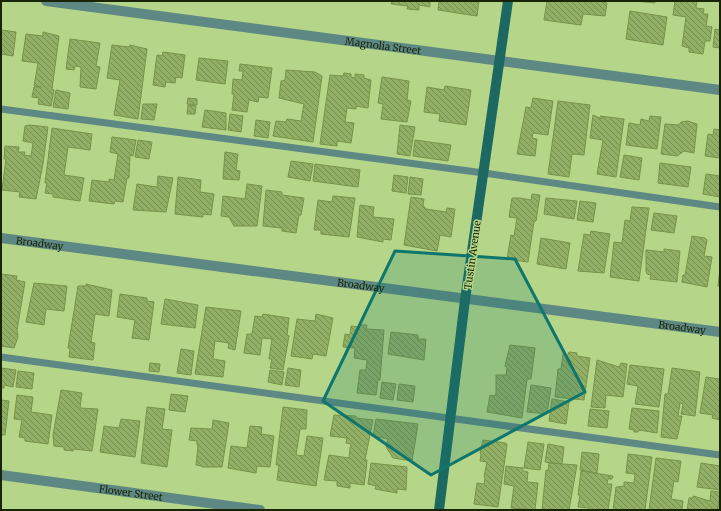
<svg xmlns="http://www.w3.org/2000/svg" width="721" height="511" viewBox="0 0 721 511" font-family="Merriweather,serif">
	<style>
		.building { fill: url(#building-back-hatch); stroke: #779349 }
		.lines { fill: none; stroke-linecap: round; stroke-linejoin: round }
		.lane { stroke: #5d8883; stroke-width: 7 }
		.street { stroke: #5d8883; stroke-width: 10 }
		.secondary { stroke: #1d6962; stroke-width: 10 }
		.marked { fill: #0f766e; fill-opacity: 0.2; stroke: #0f766e; stroke-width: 3; stroke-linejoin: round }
		.labels { text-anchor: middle; stroke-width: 3; stroke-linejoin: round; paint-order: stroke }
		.street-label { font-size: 10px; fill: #192405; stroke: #b5d588 }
	</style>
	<defs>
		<pattern id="building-back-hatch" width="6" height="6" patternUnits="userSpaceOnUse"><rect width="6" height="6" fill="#92b065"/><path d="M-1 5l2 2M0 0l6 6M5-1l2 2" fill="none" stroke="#768f51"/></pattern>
	</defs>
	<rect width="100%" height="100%" fill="#b5d588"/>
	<path class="building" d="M392,1H430V7L419,5V10L407,9L408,6L391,4Z
		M439,1H479L477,16L438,10Z
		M547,1H600L607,3L605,16L583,14L581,25L544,20Z
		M635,1H655V3Z
		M675,1H697L696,8L704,9L703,14H708L706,26L712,27L710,41H705L703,54L689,52V48L682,46L686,17L673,15Z
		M630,11L667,17L663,45L626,39Z
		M715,29L720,30V48L713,47Z
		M1,30L16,32L13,56L1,54Z
		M43,32L59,36L52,89L54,90L51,106L38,104L39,98L32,97L34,87H41L34,86L38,63L22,61L26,34L43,36Z
		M70,39L100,43L96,66L100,67L96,89L80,87L81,67L75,66L74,70L66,69Z
		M112,45L129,47L130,45L147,49L138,119L114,115L120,80L107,78Z
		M163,52L185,55L182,78L176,77L175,83L166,82L165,87L153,85L157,55L162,56Z
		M199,58L228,61L225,84L196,80Z
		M240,64L272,68L268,98L259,97L258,102L249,100L247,112L232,110L234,94H232L233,79L242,80L243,71H239Z
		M286,70L315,72L322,76L313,142L273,136L276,121L286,122L287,119L301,121L304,104L279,98L281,81L285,80Z
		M344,73L351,74V77L355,78V74L364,75V78L371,80L368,108L356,106V109L347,108L345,122L354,123L351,143L337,141V146L320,144L330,75L343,76Z
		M382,77L409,81L407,100L411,101L407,122L381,119L383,104L378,103Z
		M445,86L471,90L466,125L439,121L440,114L424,112L427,87L444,90Z
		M56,90L70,93L68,109L53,107Z
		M188,98L197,99V105L187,104Z
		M533,98L553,101L548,135L533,133L532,138L537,139L535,156L517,154L526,107L531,108Z
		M558,101L590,105L584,155L572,154L569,177L548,174Z
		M143,104H157L154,120L141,119Z
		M188,105L196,106L195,114H187Z
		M205,110L226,113V130L202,127Z
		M230,114L243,116L241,132L228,130Z
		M593,115L602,119L600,116L624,119L616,177L597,174L603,140L590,138Z
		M650,116L661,117L657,149L626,145L629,123L640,125L641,119L649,121Z
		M256,120L270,122L268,138L254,136Z
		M688,121L697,124L694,153L684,151L677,156L661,154L665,124L679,125L681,122Z
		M29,125L48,127L43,164L36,199L19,197L20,192L2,190L6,159H4L5,146L19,147L18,152H25L24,155L31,156L33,143L23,141L25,126Z
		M400,125L415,127L410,156L397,154Z
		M52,128L92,134L90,150L68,147L64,175L84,178L80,201L53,197V194L45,193L47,183H45Z
		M714,129L720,130V158L705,156L708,134L713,135Z
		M112,137L136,140L133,156L130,155L129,178H127L123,202L115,201L114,204L89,201L92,180L109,182V179L114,180L118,154L110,152Z
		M138,140L152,142L149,159L135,157Z
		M415,140L451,145L448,161L413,156Z
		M225,152L238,154L236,170L240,171L239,180L223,179Z
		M624,155L642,158L639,180L620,177Z
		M291,161L313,164L310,181L288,177Z
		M660,163L691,167L688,187L658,183Z
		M315,164L360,170L358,187L313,181Z
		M706,174L720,176V197L703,194Z
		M394,175L408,177L406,193L392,191Z
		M158,176L173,178L166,212L133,210L137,184L157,187Z
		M178,177L201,180L200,192L214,194L211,215L203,214V217L175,214Z
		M410,177L423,179L421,195L408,194Z
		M247,184L262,186L257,226H234L229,217L221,216L223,196L245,199Z
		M266,190L282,192V195L304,198L301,215H299L296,233L282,231V228L263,226Z
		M532,194L540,195L536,221H534L528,262L507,259L511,235L514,236L517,218L509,217L512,198H520L531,200Z
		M333,196L355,198L349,237L321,234V230H314L318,200L332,202Z
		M411,197L424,199L423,205L426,209L446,212L447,208L455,209L451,237L440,235L437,251L404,245Z
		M546,198L577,201L574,219L544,214Z
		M580,201L596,203L593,222L577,220Z
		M360,205L374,207L373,217L394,219L391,240L383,239V242L357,237Z
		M632,207L649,208L639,281L610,277L614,242L622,243L625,220L630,221Z
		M654,213L677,216L674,233L651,230Z
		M591,231L610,234L604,273L578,271L584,234L590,235Z
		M692,236L705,238L707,240L704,256L712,257L707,287L682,282L683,275H685Z
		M541,238L570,243L566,269L537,264Z
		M664,249L680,251L677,282L650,279L651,275L647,274L646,271V250L664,252Z
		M720,268V287L718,286Z
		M1,274L17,276L16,280L25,282L17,330L18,337L14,348L1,346Z
		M34,283L67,286L64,311L46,309L44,325L26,322Z
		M86,284L112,290L109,316L95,314L91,342L95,343L93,360L69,357L70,349L68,348L78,286H86Z
		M120,294L147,298V301L154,302L149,340L132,338L135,320L117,317Z
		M165,299L198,305L195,328L161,324Z
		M206,307L241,311L235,350L228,348L229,343L215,341L213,359L225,361L223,377L195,374Z
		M263,314L289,318L287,335L289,336L283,370L270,368L272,359H269L272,339L262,338L260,355L244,353L247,334H252L255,316L262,317Z
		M316,314L333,318L326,356L313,354L312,359L291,356L297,319L315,321Z
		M359,325H367L366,329L384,330L380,380H378L376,395L357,393L360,370H366L367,360L354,358L355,348L343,347L345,334L350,335L351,326L359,327Z
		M391,332L418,335V339H426L424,360L388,354Z
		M510,345L535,348L531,379H527L522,418L487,412L490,395L494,396L496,394V375H506L507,368L505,366Z
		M181,349L194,351L191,375L177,373Z
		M569,352L577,353V356L590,358L584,400L555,397L558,369H561L563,354L568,355Z
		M597,360L619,367L621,363L627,364L623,397L606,395L605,408L591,407Z
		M150,363L160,364L159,372L149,371Z
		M630,365L664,369L659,407L635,404L638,386L627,384Z
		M1,368L16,370L13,387L4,385V388H1Z
		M288,368L301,370L299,387L285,385Z
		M672,368L700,372L695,416L681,414L683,404L680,403L678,416H682L677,439L661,437L665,394H668Z
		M270,370L284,372L282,385L268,382Z
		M18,371L34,373L32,389L16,387Z
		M706,377L720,379V420L712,418L713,415L700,413Z
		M382,382L396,384L393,400L380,398Z
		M399,384L415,386L413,402L397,400Z
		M531,385L551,388L547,414L527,412Z
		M61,390L82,393L80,408L98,409L92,451L74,449L73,451L64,450V447L54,446L53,435Z
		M171,394L188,396L185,412L169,410Z
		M17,395L33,397L31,412L52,415L48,444L25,441V438L19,437L22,420L14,419Z
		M552,399L569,402L566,424L549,421Z
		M1,400L9,401L5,435H1Z
		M147,407L165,409L162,429L172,430L167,467L141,463Z
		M283,407L307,410L306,429H300L296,455L304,456L307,436L323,438L316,486L277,480L279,465H276Z
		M632,408L659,411L657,433L639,430L638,432H634V430L629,429Z
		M590,409L609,411L607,428L588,426Z
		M334,415L356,416V418L373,420L365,460H367L366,471L364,485L350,483V488L337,486V481L324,480L329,455L349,458L350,448L351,444L346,443L347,438L330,436Z
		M121,419L140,421L135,457L100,452L104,426L119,428Z
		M376,419L418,424L412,461L393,458L386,447L388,439L373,436Z
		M213,420L229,423L222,467H202V466L196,465L198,446L197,445V441L189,440L191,428L212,429Z
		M250,426L262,427L261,434L274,436L270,467L257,466L256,473L228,468L231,446L247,448Z
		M483,440L506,443L507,445L498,507L474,504L477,483L484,484L485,478L484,477L487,462L480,461L481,454L480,453Z
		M528,442L544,444L540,470L524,468Z
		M548,444L564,447L562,464L545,462Z
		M582,452L599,454L597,473L580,470Z
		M628,454L652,457L645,510H613L616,487L624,486V482L634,483L635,474L626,473Z
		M656,458L681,461L678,482L674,481L671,499L683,501L682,510H649Z
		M371,463L407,467L406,490L397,489V493L375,489L376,486L368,484Z
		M549,463L577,465L569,510H542L546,470L548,471Z
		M701,463L720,466V490L697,487Z
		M506,466L523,468V471L528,472L527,482L538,483L535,510L511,508L514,486L504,484Z
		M581,471L613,476L612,479H608L607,484H612L608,510H588L589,508L578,507L580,495H578Z
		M711,491L720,492L718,509L687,510L689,498H693V496L710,501Z"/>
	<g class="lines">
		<path class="lane" d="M1,109L484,173L720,207
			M1,357L720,455"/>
		<g class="street">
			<path id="s1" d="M46,1L720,90"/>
			<path id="s2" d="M1,238L720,332"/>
			<path id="s3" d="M1,475L260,510"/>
		</g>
		<path class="secondary" d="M439,510L465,300L508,1"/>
	</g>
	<path class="marked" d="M395,251L515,259L585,392L431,475L323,401Z"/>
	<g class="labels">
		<g class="street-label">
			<text dy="4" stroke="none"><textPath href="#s1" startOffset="340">Magnolia Street</textPath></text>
			<text dy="4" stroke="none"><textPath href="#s2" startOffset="39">Broadway</textPath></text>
			<text transform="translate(472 255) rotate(-82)" y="4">Tustin Avenue</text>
			<text dy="4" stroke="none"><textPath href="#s2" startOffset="363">Broadway</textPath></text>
			<text dy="4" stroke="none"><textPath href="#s2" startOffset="687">Broadway</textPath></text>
			<text dy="4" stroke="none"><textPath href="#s3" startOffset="131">Flower Street</textPath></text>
		</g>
	</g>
	<rect width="721" height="511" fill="none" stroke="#192405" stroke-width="4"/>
</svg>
